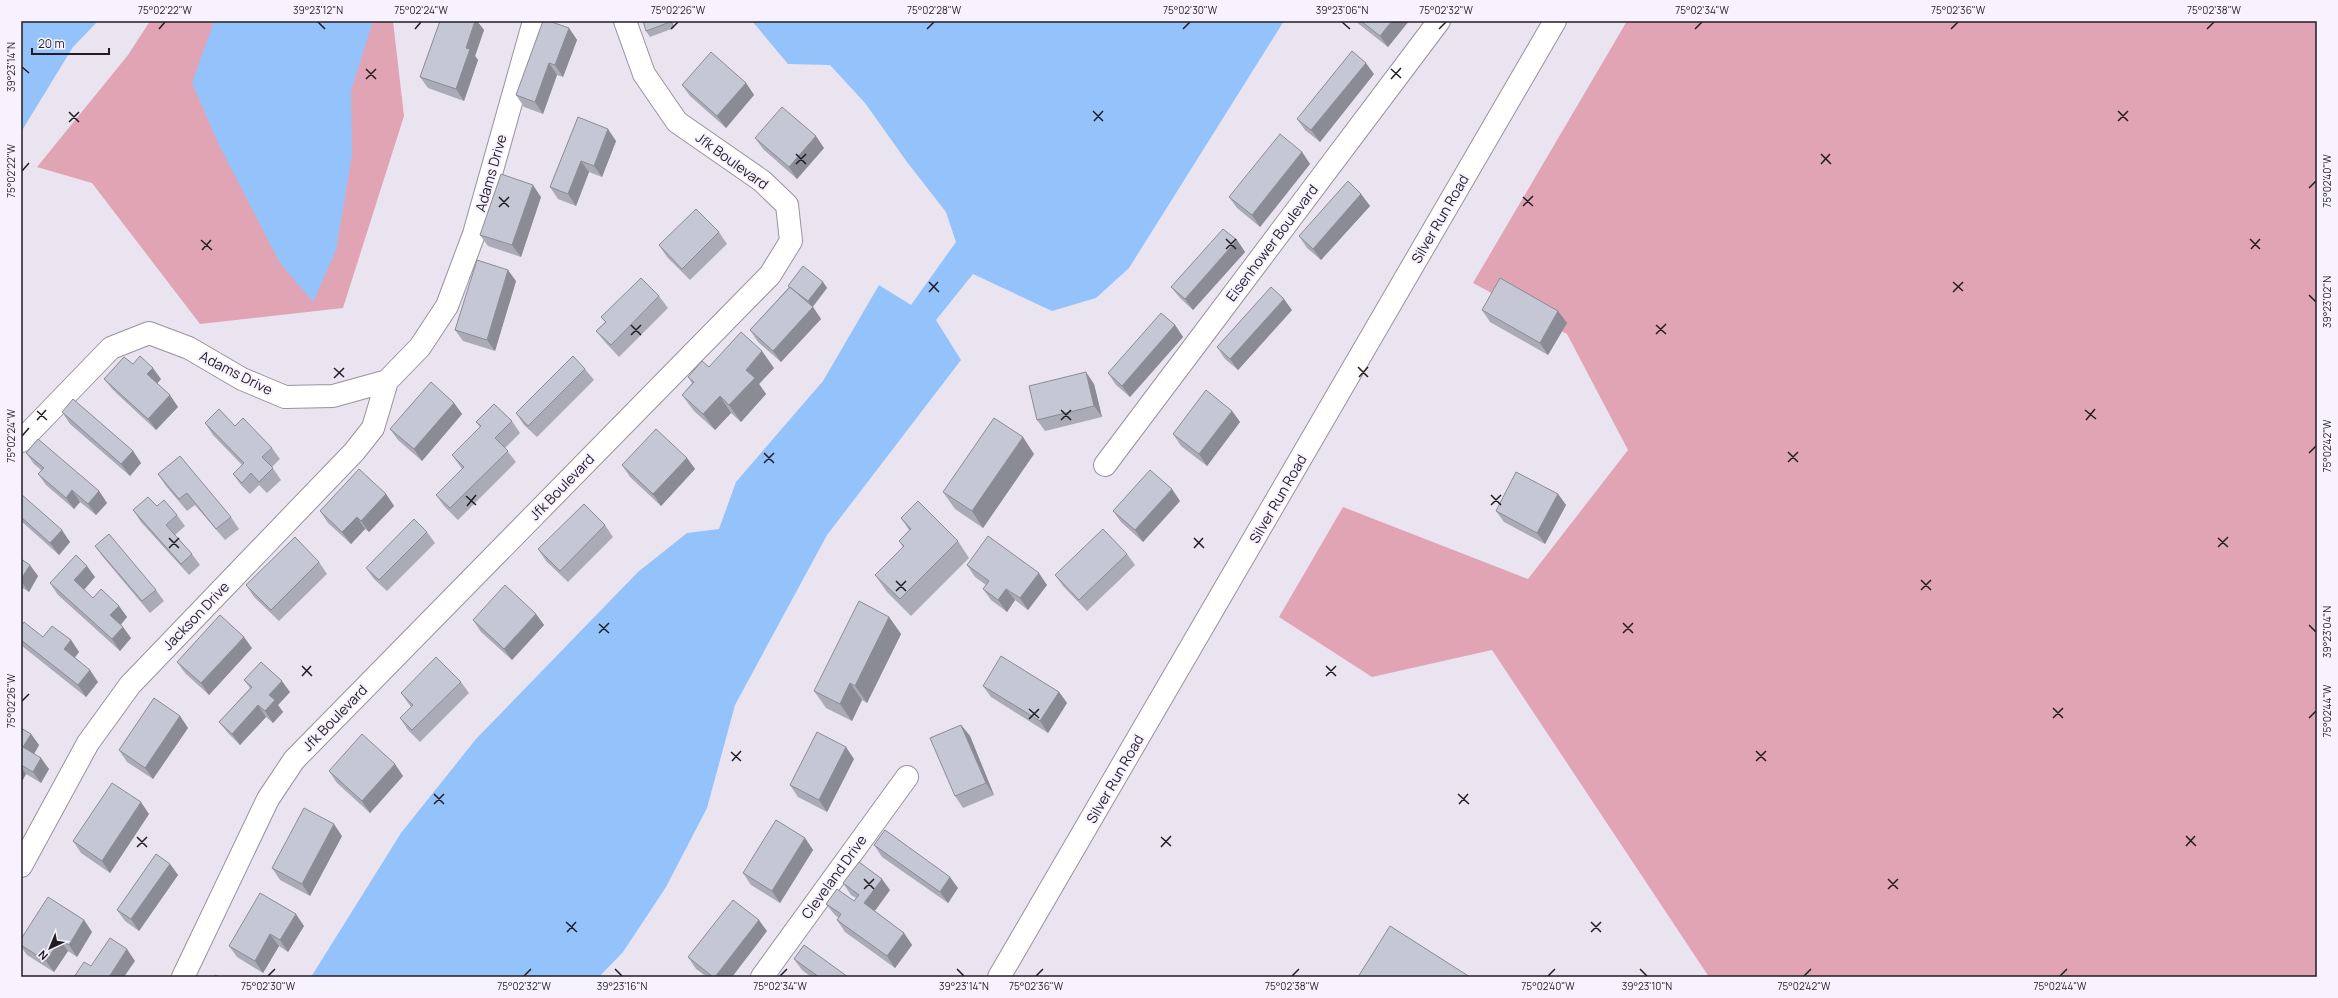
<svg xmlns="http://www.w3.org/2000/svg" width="2338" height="998" viewBox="0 0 2338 998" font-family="Manrope,sans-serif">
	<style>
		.green { fill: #e1a4b4 }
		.water { fill: #94c2fb }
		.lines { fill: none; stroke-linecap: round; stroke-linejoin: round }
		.street-casing { stroke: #98929f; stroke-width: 24 }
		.secondary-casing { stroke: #98929f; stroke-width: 24 }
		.street { stroke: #fff; stroke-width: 22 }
		.secondary { stroke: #fff; stroke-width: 22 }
		.wall { fill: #aaabb7 }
		.shaded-wall { fill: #8b8b95 }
		.building { fill: #c6c7d5; stroke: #8b8b95 }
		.ticks { fill: none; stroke: #201e23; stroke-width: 1.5 }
		.labels { text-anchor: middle; stroke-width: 4; stroke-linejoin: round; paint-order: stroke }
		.street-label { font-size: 14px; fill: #201e23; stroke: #f8f1ff }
		.neatline { fill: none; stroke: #201e23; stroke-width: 1.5 }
		.ticks-label { font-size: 10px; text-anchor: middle; fill: #201e23 }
	</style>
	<rect width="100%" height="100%" fill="#eae4f1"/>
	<path class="green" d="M150,21H393L404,116L343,308L200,324L92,183L37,167L128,55Z
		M1627,21H2317V977H1709L1492,650L1372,677L1279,617L1343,507L1528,579L1628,450L1567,334L1473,283Z"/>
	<path class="water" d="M21,21H98L73,47L21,132Z
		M214,21H373L351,91L352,155L336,250L313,302L280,263L219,145L192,83Z
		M752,21H1284L1129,268L1096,298L1052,311L973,274L936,320L961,360L827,535L735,705L707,808L666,887L623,952L599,977H311L401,833L476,739L638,572L687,533L719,529L736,482L823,381L879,285L911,305L956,242L946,212L907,162L865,103L830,65L788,64Z"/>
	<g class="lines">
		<g class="street-casing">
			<path id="street" d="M21,441L111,348L149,333L189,348L242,379L285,397L333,396L387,381L420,347L447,306L474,234L534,21
				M1105,465L1439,21
				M21,866L88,743L130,685L354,452L373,428L387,381
				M183,977L268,799L294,760L770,275L791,241L787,205L762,181L677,122L644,74L625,21
				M762,977L907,777"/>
		</g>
		<g class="secondary-casing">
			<path id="secondary" d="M999,977L1555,21"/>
		</g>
		<use href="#street" class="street"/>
		<use href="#secondary" class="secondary"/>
	</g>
	<path class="wall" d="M440,21H477L484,30L475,56L478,60L464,101L428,88L420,77Z
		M672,21L674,28L650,37L646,31Z
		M1355,21H1409L1388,47Z
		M569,28L577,40L563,77L557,75L543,114L524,107L516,95Z
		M1374,74L1320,142L1305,130L1297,119Z
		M746,83L754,95L726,128L690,96L682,85Z
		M578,117L616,141L602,177L589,172L576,206L558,199L550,187Z
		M755,138L824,148L797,179L763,149Z
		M1302,152L1310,164L1260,227L1237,208L1229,197Z
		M1361,194L1370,206L1321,260L1307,248L1299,236Z
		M541,197L521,257L488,246L480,235Z
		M719,232L727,244L690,280L667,257L659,245Z
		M1237,240L1245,252L1193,310L1180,298L1171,287Z
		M516,281L495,351L463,341L455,330Z
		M823,282L827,288L813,307L821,319L781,362L758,342L750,330L789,287L788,286Z
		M659,296L668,308L619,357L605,342L596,331L605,322L601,317Z
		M1292,310L1238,370L1225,359L1217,347Z
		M1482,310L1558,311L1567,323L1548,355L1490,322Z
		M1175,325L1183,337L1130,397L1116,385L1108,373Z
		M133,364L161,379L157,383L178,407L156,430L113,390L104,379Z
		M709,367L774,368L759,384L766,394L741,422L731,413L715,430L694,411L682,395L692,383L688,377Z
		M585,369L594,380L537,437L524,425L516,413Z
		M1094,384L1102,417L1045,431L1037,420Z
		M454,403L462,414L422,461L398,440L390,429Z
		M1232,411L1240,422L1207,466L1181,446L1173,434Z
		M62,412L133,451L141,463L130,476L70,424Z
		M512,421L520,433L505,448L516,462L458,520L444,506L436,495L462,469L452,455L480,427L476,422Z
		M205,423L235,426L272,448L280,459L272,467L281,480L267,493L259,485L250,494L241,485L233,474L242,465L213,435Z
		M26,453L99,491L107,503L96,515L80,502L74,509L46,485L38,474L41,470L34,464Z
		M1034,454L983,528L955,509L943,492Z
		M687,458L695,469L661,506L630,477L622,465Z
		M158,474L231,517L239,529L225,540L195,505L187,511L166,486Z
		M21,494L70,542L59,555L21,521Z
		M386,494L394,506L369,532L365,529L351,544L328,523L320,511Z
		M1558,494L1566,505L1545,544L1504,522L1496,511Z
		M1180,501L1143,542L1121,522L1113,511Z
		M157,506L177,515L185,526L175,535L192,554L200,565L189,575L141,522L133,510Z
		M901,518L958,541L969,558L911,616L887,592L875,575L903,547L899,541L909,530Z
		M605,525L613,537L568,582L546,561L538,549Z
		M427,532L435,543L387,591L374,579L366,568Z
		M95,546L156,590L164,601L150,613L103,557Z
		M1127,554L1135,565L1087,611L1063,586L1055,575Z
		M21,559L38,576L29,592L21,587Z
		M319,562L327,574L279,621L254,597L246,585Z
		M967,565L1047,585L1028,610L1015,600L1007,612L991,600L983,589L986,585L975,577Z
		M95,577L84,590L93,598L119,606L127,617L121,625L131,638L120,651L58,595L50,583Z
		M536,614L544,625L512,660L481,632L473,620Z
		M889,617L901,634L867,703L862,700L852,721L826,708L814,691Z
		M21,626L43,637L71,640L79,652L75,657L98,682L86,697L22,646L21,644Z
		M252,648L209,695L185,673L177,662Z
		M244,680L290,692L278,705L283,712L273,723L266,717L240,745L228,733L219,722L250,688Z
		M461,682L469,693L420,742L408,730L400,718L411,707L401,693Z
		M983,686L1059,692L1067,703L1048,733L991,697Z
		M180,716L188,728L153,779L127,762L119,750Z
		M961,725L970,736L994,795L963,808L955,796Z
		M21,728L31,734L39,745L34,754L49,769L41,783L26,774L21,783Z
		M854,759L827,812L798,797L790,785Z
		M329,771L403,776L370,813L337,783Z
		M149,814L110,873L81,853L73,841Z
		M342,836L310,896L280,880L272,868Z
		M805,838L813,850L780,903L751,885L743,873Z
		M874,845L958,888L948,903L882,857Z
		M170,864L178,875L139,931L125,921L117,910Z
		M843,883L890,890L874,911L904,933L912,945L895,968L845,932L837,920L839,918L835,915L826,904L854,901L856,898L851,895Z
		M84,920L92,932L77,957L68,951L54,972L27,955L21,947V939Z
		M304,926L288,952L279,946L263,973L237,957L229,946Z
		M767,931L732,977H707L696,969L688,957Z
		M794,959L848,977H811L802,970Z"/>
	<path class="shaded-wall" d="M475,21H477L484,30L475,56L478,60L464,101L456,89L466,48Z
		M670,21H672L674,28Z
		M1392,21H1409L1388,47L1380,36Z
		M569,28L577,40L563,77L555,65Z
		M549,63L557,75L543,114L535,102Z
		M1366,63L1374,74L1320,142L1311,130Z
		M746,83L754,95L726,128L717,116Z
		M608,129L616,141L602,177L594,166Z
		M816,136L824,148L797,179L789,167Z
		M1302,152L1310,164L1260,227L1252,215Z
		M581,161L589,172L576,206L568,194Z
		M533,185L541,197L521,257L512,245Z
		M1361,194L1370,206L1321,260L1313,249Z
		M1237,240L1245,252L1193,310L1185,299Z
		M508,270L516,281L495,351L487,340Z
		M823,282L827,288L812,307L808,301Z
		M1284,299L1292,310L1238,370L1230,359Z
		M813,307L821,319L781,362L773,351Z
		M1558,311L1567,323L1548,355L1540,343Z
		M1175,325L1183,337L1130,397L1122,386Z
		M762,351L774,368L759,384L766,394L741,422L729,405L746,370Z
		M153,368L161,379L155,386L147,374Z
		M1086,372L1094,384L1102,417L1094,406Z
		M170,395L178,407L156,430L148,419Z
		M720,396L731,413L715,430L703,414Z
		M454,403L462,414L422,461L414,449Z
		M1232,411L1240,422L1207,466L1199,454Z
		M1023,437L1034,454L983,528L972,511Z
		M133,451L141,463L130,476L121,464Z
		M687,458L695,469L661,506L653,494Z
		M1172,489L1180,501L1143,542L1135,530Z
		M72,490L80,502L74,509L66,498Z
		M99,491L107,503L96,515L88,504Z
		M386,494L394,506L369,532L361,521Z
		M1558,494L1566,505L1545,544L1537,533Z
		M357,517L365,529L351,544L342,532Z
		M62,530L70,542L59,555L50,543Z
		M30,565L38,576L29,592L21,581V579Z
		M87,566L95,577L82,592L74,580Z
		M1039,573L1047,585L1028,610L1020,598Z
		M1006,589L1015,600L1007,612L998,600Z
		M119,606L127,617L118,627L110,615Z
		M536,614L544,625L512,660L504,649Z
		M889,617L901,634L867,703L855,686Z
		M123,627L131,638L120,651L112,639Z
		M244,637L252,648L209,695L201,683Z
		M71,640L79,652L72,661L64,649Z
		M90,670L98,682L86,697L78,685Z
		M282,681L290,692L278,705L283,712L273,723L265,711L269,695Z
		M850,683L862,700L852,721L840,704Z
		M1059,692L1067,703L1048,733L1040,721Z
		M258,705L266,717L240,745L232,734Z
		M180,716L188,728L153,779L145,768Z
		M961,725L970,736L994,795L986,783Z
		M31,734L39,745L31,759L23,747Z
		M846,747L854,759L827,812L819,800Z
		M41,758L49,769L41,783L33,772Z
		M395,764L403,776L370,813L362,801Z
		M21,767L26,774L21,783Z
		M141,802L149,814L110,873L102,861Z
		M334,824L342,836L310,896L302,884Z
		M805,838L813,850L780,903L772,891Z
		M170,864L178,875L139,931L131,919Z
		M950,877L958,888L948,903L940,892Z
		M882,879L890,890L872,915L864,903Z
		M296,914L304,926L288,952L280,940Z
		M84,920L92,932L77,957L69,945Z
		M759,920L767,931L732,977H715Z
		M904,933L912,945L895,968L887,956Z
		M270,934L279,946L263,973L255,961Z
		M60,940L68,951L54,972L46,961Z
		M127,949L135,961L124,977H109Z"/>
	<path class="building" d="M440,21H475L466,48L470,49L456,89L420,77Z
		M543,21H549L569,28L555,65L549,63L535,102L516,95Z
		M643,21H670V22L646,31Z
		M1361,21H1392L1380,36Z
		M1352,51L1366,63L1311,130L1297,119Z
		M711,52L746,83L717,116L682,85Z
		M782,107L816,136L789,167L755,138Z
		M578,117L608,129L594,166L581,161L568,194L550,187Z
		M1280,134L1302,152L1252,215L1229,197Z
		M501,174L533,185L512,245L480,235Z
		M1348,181L1361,194L1313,249L1299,236Z
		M696,209L719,232L682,269L659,245Z
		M1223,229L1237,240L1185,299L1171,287Z
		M477,260L508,270L487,340L455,330Z
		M803,266L823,282L808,301L788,286Z
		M641,278L659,296L611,345L596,331L606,322L601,317Z
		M1500,278L1558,311L1540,343L1482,310Z
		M790,287L813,307L773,351L750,330Z
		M1271,287L1284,299L1230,359L1217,347Z
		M1161,313L1175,325L1122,386L1108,373Z
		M741,332L762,351L746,370L755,378L729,405L720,396L703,414L682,395L694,382L688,377L702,361L709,367Z
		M140,356L153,368L147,374L170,395L148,419L104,379L124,357L133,364Z
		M573,356L585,369L528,426L516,413Z
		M1086,372L1094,406L1037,420L1029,386Z
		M431,382L454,403L414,449L390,429Z
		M1206,390L1232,411L1199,454L1173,434Z
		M73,399L133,451L121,464L62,412Z
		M494,404L512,421L495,438L508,451L450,508L436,495L464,467L452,455L481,426L476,422Z
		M219,409L235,426L243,418L272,448L262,457L273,468L259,482L251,473L242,483L233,474L244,463L205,423Z
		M994,418L1023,437L972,511L943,492Z
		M656,429L687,458L653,494L622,465Z
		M38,439L99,491L88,504L72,490L66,498L38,474L44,468L26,453Z
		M180,456L231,517L216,529L187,493L179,499L158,474Z
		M359,469L386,494L361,521L357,517L342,532L320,511Z
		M1150,470L1172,489L1135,530L1113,511Z
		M1516,472L1558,494L1537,533L1496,511Z
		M21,494L62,530L50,543L21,517Z
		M148,497L157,506L164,500L177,515L166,525L192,554L181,564L133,510Z
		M918,501L958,541L900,599L875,575L904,546L899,541L911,529L901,518Z
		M584,504L605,525L560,571L538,549Z
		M414,519L427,532L379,580L366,568Z
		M1103,529L1127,554L1079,600L1055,575Z
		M109,534L156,590L142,601L95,546Z
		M988,536L1039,573L1020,598L1006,589L998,600L983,589L989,581L967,565Z
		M295,537L319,562L271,610L246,585Z
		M76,555L87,566L74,580L93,598L101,589L119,606L110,615L123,627L112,639L50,583Z
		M21,559L30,565L21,579Z
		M505,585L536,614L504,649L473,620Z
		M859,601L889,617L855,686L850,683L840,704L814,691Z
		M220,615L244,637L201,683L177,662Z
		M24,622L43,637L52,626L71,640L64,649L90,670L78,685L21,640V626Z
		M1001,656L1059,692L1040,721L983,686Z
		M436,657L461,682L412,730L400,718L413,705L401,693Z
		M261,662L282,681L269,695L275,700L265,711L258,705L232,734L219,722L252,687L244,680Z
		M154,698L180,716L145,768L119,750Z
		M961,725L986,783L955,796L930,738Z
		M21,728L31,734L23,747L41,758L33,772L21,765Z
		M817,732L846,747L819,800L790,785Z
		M362,734L395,764L362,801L329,771Z
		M112,783L141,802L102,861L73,841Z
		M304,808L334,824L302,884L272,868Z
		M776,820L805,838L772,891L743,873Z
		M885,830L950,877L940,892L874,845Z
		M156,854L170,864L131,919L117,910Z
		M859,862L882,879L864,903L904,933L887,956L837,920L841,914L826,904L837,889L854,901L859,895L843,883Z
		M260,893L296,914L280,940L270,934L255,961L229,946Z
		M48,897L84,920L69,945L60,940L46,961L21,945V939Z
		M733,900L759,920L715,977H713L688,957Z
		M1390,926L1470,977H1358Z
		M110,938L127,949L109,977H74L84,962L91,966Z
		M804,945L848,977H819L794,959Z
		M215,975L220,977H214Z"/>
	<path class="ticks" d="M318,22L325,29M1342,22L1350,29M159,29L165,22M415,29L421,22M671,29L678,22M927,29L934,22M1183,29L1190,22M1439,29L1446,22M1695,29L1702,22M1951,29L1958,22M2207,29L2214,22M22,67L29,73M366,69L376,79M1391,69L1401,78M366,79L376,69M1391,79L1401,68M1093,111L1103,121M2118,111L2128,121M69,112L79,122M1094,121L1103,111M2118,121L2128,111M69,122L79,112M796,154L806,164M1821,154L1831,164M796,164L806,154M1821,164L1830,154M22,171L29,163M2309,188L2316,181M499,197L509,207M1523,197L1533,206M1523,206L1533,196M499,207L509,197M1226,239L1236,249M2250,239L2260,249M201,240L212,250M1226,249L1236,239M2251,249L2260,239M202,250L211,240M929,282L939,292M1953,282L1963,291M929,292L938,282M1953,292L1963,282M2309,295L2316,302M631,325L641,335M1656,325L1666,334M1656,334L1666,324M631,335L641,325M1358,367L1368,377M334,368L344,377M1359,377L1368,367M334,378L344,368M1061,410L1071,420M2085,410L2096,419M37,411L47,420M37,420L46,410M1061,420L1071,410M2086,420L2095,409M22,436L29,428M1788,452L1798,462M764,453L774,463M2309,453L2316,446M1788,462L1798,452M764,463L774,453M1491,495L1501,505M466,496L476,505M1491,505L1501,495M467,506L476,495M169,538L179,548M1194,538L1204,548M2218,538L2228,547M2218,547L2228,537M169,548L179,538M1194,548L1203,538M1921,580L1931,590M896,581L906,591M1921,590L1931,580M896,591L906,581M1623,623L1633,633M599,624L609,633M2309,625L2316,632M599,633L609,623M1623,633L1633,623M302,666L312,676M1326,666L1336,676M302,676L311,666M1326,676L1336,666M22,701L29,694M2053,708L2063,718M1029,709L1039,718M2053,718L2063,708M2309,718L2316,711M1029,719L1039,709M1756,751L1766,761M731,752L741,761M732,761L741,751M1756,761L1766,751M434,794L444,804M1458,794L1469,804M434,804L444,794M1459,804L1468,794M2186,836L2196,846M137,837L147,847M1161,837L1171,846M2186,846L2195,836M137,847L147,837M1161,847L1171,836M864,879L874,889M1888,879L1898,889M864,889L874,879M1888,889L1898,879M566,922L577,932M1591,922L1601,932M567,932L576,922M1591,932L1601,922M615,969L622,976M957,969L964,976M1640,969L1647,976M268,976L275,969M524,976L531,969M780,976L787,969M1036,976L1043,969M1292,976L1299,969M1548,976L1555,969M1804,976L1811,969M2060,976L2067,969"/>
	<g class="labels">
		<g class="street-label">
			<text transform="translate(732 161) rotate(36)" y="5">Jfk Boulevard</text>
			<text transform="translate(491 173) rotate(-74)" y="5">Adams Drive</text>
			<text transform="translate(1440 219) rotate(-60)" y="5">Silver Run Road</text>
			<text transform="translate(1272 243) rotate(-53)" y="5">Eisenhower Boulevard</text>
			<text transform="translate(236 373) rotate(27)" y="5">Adams Drive</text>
			<text transform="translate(562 487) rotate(-46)" y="5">Jfk Boulevard</text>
			<text transform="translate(1278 499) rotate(-60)" y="5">Silver Run Road</text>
			<text transform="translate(196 616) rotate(-46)" y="5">Jackson Drive</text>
			<text transform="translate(335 718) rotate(-46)" y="5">Jfk Boulevard</text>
			<text transform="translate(1115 779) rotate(-60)" y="5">Silver Run Road</text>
			<text transform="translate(834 877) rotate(-54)" y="5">Cleveland Drive</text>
		</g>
	</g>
	<rect width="2338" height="998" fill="none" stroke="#f8f1ff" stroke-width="44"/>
	<g transform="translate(50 948) rotate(224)" stroke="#f8f1ff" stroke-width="3" paint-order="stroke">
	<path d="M0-3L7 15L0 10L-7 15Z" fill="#201e23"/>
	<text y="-6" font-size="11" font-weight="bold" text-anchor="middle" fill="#201e23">N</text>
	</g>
	<path d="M32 48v6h77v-6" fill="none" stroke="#201e23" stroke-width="2"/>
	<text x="38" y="48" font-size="12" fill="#201e23" stroke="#f8f1ff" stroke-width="3" paint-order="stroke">20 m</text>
	<rect x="22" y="22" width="2294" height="954" class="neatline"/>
	<g class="ticks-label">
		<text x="165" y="14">75°02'22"W</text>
		<text x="318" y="14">39°23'12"N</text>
		<text x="421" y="14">75°02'24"W</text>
		<text x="678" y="14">75°02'26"W</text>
		<text x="934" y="14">75°02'28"W</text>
		<text x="1190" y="14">75°02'30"W</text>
		<text x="1342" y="14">39°23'06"N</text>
		<text x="1446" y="14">75°02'32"W</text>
		<text x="1702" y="14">75°02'34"W</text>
		<text x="1958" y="14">75°02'36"W</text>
		<text x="2214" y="14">75°02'38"W</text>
		<text transform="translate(11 67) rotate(-90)" y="4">39°23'14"N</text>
		<text transform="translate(11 171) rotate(-90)" y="4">75°02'22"W</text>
		<text transform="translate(2327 181) rotate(-90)" y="4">75°02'40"W</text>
		<text transform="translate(2327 302) rotate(-90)" y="4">39°23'02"N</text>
		<text transform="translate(11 436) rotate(-90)" y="4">75°02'24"W</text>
		<text transform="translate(2327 446) rotate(-90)" y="4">75°02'42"W</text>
		<text transform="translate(2327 632) rotate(-90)" y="4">39°23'04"N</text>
		<text transform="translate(11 701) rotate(-90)" y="4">75°02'26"W</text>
		<text transform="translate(2327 711) rotate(-90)" y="4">75°02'44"W</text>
		<text x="268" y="990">75°02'30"W</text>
		<text x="524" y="990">75°02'32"W</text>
		<text x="622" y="990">39°23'16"N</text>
		<text x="780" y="990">75°02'34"W</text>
		<text x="964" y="990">39°23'14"N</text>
		<text x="1036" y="990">75°02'36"W</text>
		<text x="1292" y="990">75°02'38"W</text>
		<text x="1548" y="990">75°02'40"W</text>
		<text x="1647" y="990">39°23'10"N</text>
		<text x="1804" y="990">75°02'42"W</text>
		<text x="2060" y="990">75°02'44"W</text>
	</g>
</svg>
